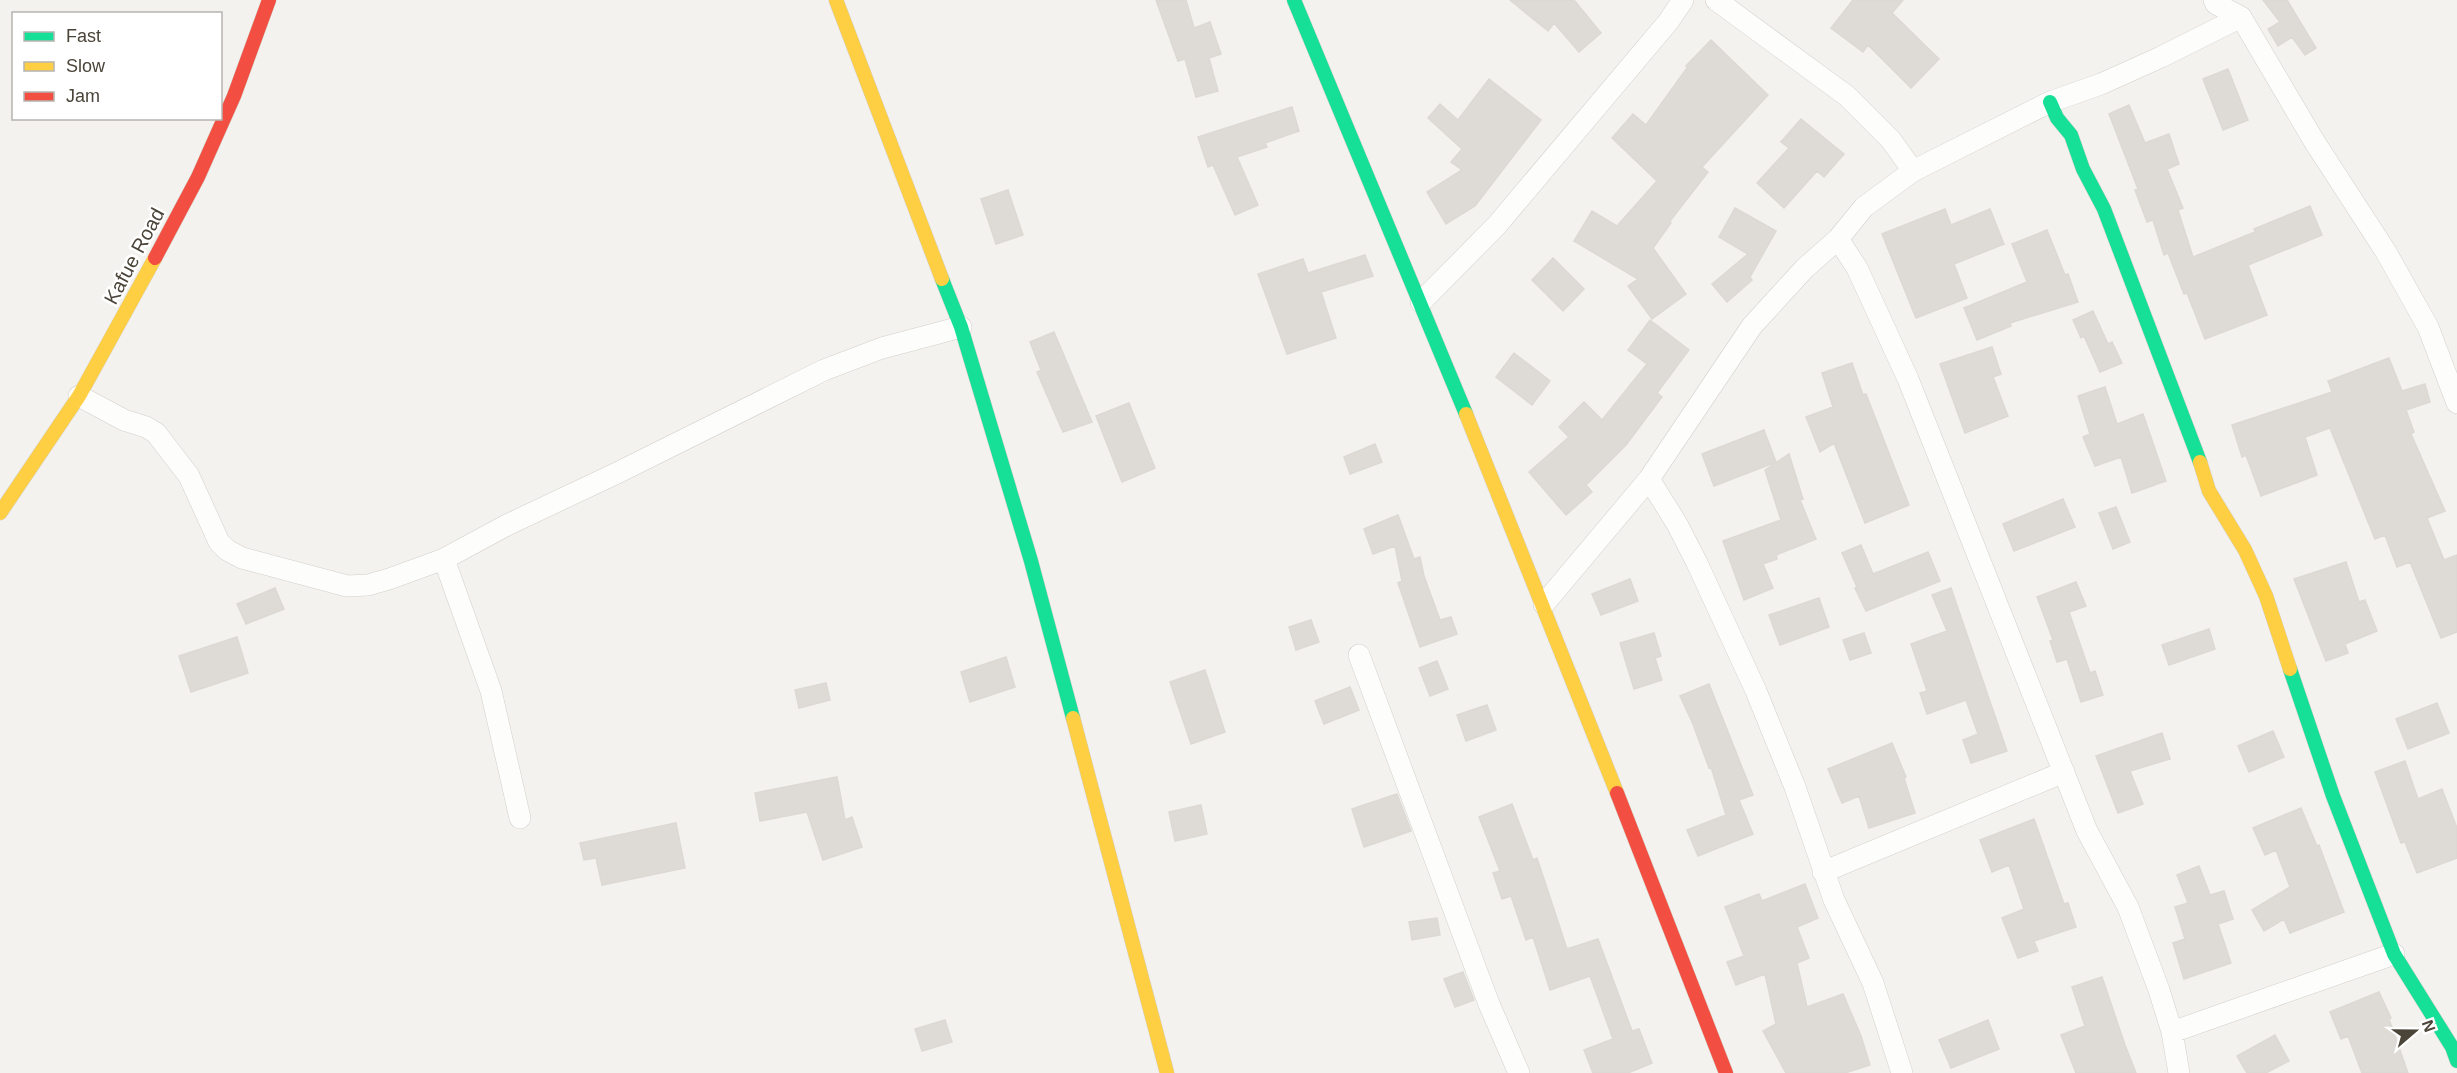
<svg xmlns="http://www.w3.org/2000/svg" width="2457" height="1073" viewBox="0 0 2457 1073" font-family="Arial,sans-serif">
	<style>
		.building { fill: #dedbd6; stroke: #dcd9d4; stroke-width: 1.5 }
		.lines { fill: none; stroke-linecap: round; stroke-linejoin: round }
		.street-casing { stroke: #d2d0cb; stroke-width: 22 }
		.fast-casing { stroke: #d3cfc5; stroke-width: 15 }
		.slow-casing { stroke: #d3cfc5; stroke-width: 15 }
		.jam-casing { stroke: #d3cfc5; stroke-width: 15 }
		.street { stroke: #fdfdfc; stroke-width: 21 }
		.fast { stroke: #16e098; stroke-width: 14 }
		.slow { stroke: #ffcf43; stroke-width: 14 }
		.jam { stroke: #f24e42; stroke-width: 14 }
		.labels { text-anchor: middle; stroke-width: 5; stroke-linejoin: round; paint-order: stroke }
		.street-label { font-size: 20px; fill: #4b4439; stroke: #fff }
	</style>
	<rect width="100%" height="100%" fill="#f4f2ee"/>
	<path class="building" d="M1156,0H1186L1194,28L1210,22L1221,54L1209,58L1218,91L1196,97L1185,59L1178,61Z
		M1510,0H1574L1601,33L1579,52L1554,23L1548,31Z
		M1853,0H1903L1892,13L1939,59L1911,88L1868,45L1863,52L1831,28Z
		M2263,0H2287L2316,48L2305,55L2292,37L2278,46L2268,29L2280,22Z
		M1711,40L1768,95L1702,167L1708,172L1670,221L1671,223L1653,248L1686,294L1652,319L1628,286L1638,279L1574,241L1592,211L1617,226L1657,181L1612,138L1633,114L1646,125L1687,68L1686,66Z
		M2228,69L2248,120L2223,130L2203,79Z
		M1489,79L1541,120L1475,206L1446,224L1427,192L1462,170L1451,162L1462,149L1428,118L1440,104L1458,120Z
		M2129,105L2145,143L2169,134L2179,164L2167,169L2183,208L2178,210L2193,257L2255,232L2254,229L2310,206L2322,235L2248,265L2267,315L2205,339L2187,293L2184,294L2168,253L2164,255L2153,220L2147,222L2135,190L2138,189L2109,114Z
		M1292,107L1299,131L1265,143L1267,147L1237,157L1258,205L1235,215L1213,165L1208,167L1198,137Z
		M1801,119L1844,154L1824,177L1817,171L1784,208L1757,183L1789,148L1781,142Z
		M1008,190L1023,235L996,244L981,199Z
		M1735,208L1776,231L1750,277L1752,280L1727,302L1712,284L1748,254L1719,237Z
		M1945,209L1951,225L1990,209L2004,244L1954,264L1967,298L1916,318L1882,234Z
		M2047,230L2065,275L2068,274L2078,302L2010,323L2011,326L1977,340L1964,308L2027,282L2012,244Z
		M1365,255L1373,276L1321,292L1336,338L1287,354L1258,274L1303,259L1308,273Z
		M1553,258L1584,289L1563,311L1532,280Z
		M2093,311L2108,344L2112,342L2122,363L2100,372L2084,336L2081,338L2073,320Z
		M1650,320L1689,350L1657,393L1662,397L1626,445L1586,485L1592,492L1566,515L1529,472L1569,437L1559,427L1584,402L1602,420L1647,364L1628,350Z
		M1054,332L1092,422L1063,432L1037,372L1041,370L1030,342Z
		M1992,347L2001,374L1993,377L2008,416L1965,433L1940,364Z
		M1514,353L1550,381L1532,405L1496,377Z
		M2389,358L2402,391L2425,384L2430,402L2406,410L2414,432L2411,434L2445,511L2427,518L2444,560L2457,555V632L2441,638L2410,562L2397,567L2385,535L2375,539L2330,428L2305,437L2317,475L2261,496L2246,455L2242,457L2232,425L2332,392L2328,381Z
		M1852,363L1863,395L1866,394L1909,505L1865,523L1834,443L1820,452L1806,417L1833,407L1822,373Z
		M2105,387L2117,424L2143,414L2166,481L2132,493L2121,457L2095,466L2083,437L2090,434L2078,396Z
		M1129,403L1155,468L1122,482L1096,416Z
		M1764,430L1776,462L1714,486L1702,454Z
		M1375,444L1382,462L1350,474L1344,457Z
		M1789,454L1803,499L1800,500L1816,539L1776,555L1777,559L1763,564L1773,588L1744,600L1723,541L1781,520L1765,470Z
		M2063,499L2075,527L2014,551L2003,524Z
		M2116,507L2130,542L2113,549L2099,513Z
		M1398,515L1414,559L1420,557L1424,576L1440,620L1451,617L1457,634L1420,647L1398,583L1402,581L1395,546L1373,554L1364,529Z
		M1861,545L1873,574L1928,552L1940,581L1866,611L1855,588L1857,587L1842,553Z
		M2346,562L2359,602L2365,600L2377,631L2345,644L2348,653L2326,661L2294,579Z
		M1630,579L1638,601L1601,615L1592,594Z
		M2076,582L2086,606L2069,612L2090,673L2095,671L2103,695L2081,702L2067,659L2057,662L2050,641L2053,640L2037,597Z
		M275,588L284,609L246,624L237,604Z
		M1951,588L2007,751L1971,763L1963,740L1978,734L1966,700L1927,714L1920,693L1927,691L1911,644L1947,631L1932,595Z
		M1819,598L1829,627L1780,645L1769,615Z
		M1311,620L1319,642L1296,650L1289,627Z
		M2209,629L2215,649L2169,665L2162,645Z
		M1654,633L1661,656L1655,658L1662,680L1634,689L1620,643Z
		M1864,633L1871,653L1850,660L1843,640Z
		M237,637L248,673L191,692L179,656Z
		M1006,657L1015,687L970,702L961,672Z
		M1437,661L1448,689L1430,696L1419,668Z
		M1205,670L1225,732L1191,744L1170,682Z
		M826,683L830,700L799,708L795,690Z
		M1709,684L1753,795L1739,800L1753,834L1698,856L1687,830L1726,815L1711,767L1709,768L1693,724L1680,696Z
		M1350,687L1359,710L1324,724L1315,701Z
		M2437,703L2449,733L2408,749L2396,719Z
		M1487,705L1496,730L1466,741L1457,715Z
		M2273,731L2284,757L2249,772L2238,746Z
		M2162,733L2170,759L2130,771L2143,804L2118,813L2096,756Z
		M1892,743L1906,777L1904,778L1915,813L1869,828L1859,796L1842,803L1828,769Z
		M2405,761L2418,799L2442,789L2457,828V858L2417,873L2405,842L2401,843L2375,772Z
		M837,777L845,820L852,817L862,847L823,860L807,812L760,821L755,793Z
		M1397,794L1411,831L1364,847L1352,809Z
		M1512,804L1533,860L1537,858L1567,949L1598,939L1632,1031L1639,1029L1652,1063L1628,1073H1593L1584,1050L1613,1039L1590,976L1550,990L1533,937L1526,940L1511,896L1502,899L1493,873L1500,871L1479,817Z
		M1201,805L1207,834L1175,841L1169,812Z
		M2301,808L2317,846L2319,845L2344,912L2290,933L2284,919L2264,931L2252,910L2290,887L2276,850L2265,855L2253,828Z
		M2034,819L2064,904L2068,903L2076,927L2034,941L2038,951L2018,958L2002,918L2024,909L2009,865L1992,872L1980,840Z
		M676,823L685,868L602,885L596,858L584,860L580,843Z
		M2199,866L2210,895L2224,891L2233,919L2218,924L2231,963L2184,979L2173,943L2185,939L2175,907L2188,903L2177,875Z
		M1805,884L1818,918L1797,927L1809,958L1797,963L1807,1007L1843,994L1861,1036L1870,1065L1845,1073H1786L1763,1031L1776,1024L1765,974L1736,985L1727,962L1744,956L1725,907L1759,894L1762,901Z
		M1437,918L1440,935L1412,940L1409,922Z
		M1463,972L1474,1000L1455,1007L1444,979Z
		M2102,977L2125,1045L2136,1073H2076L2061,1035L2085,1026L2072,987Z
		M2379,992L2391,1018L2389,1019L2408,1073H2362L2348,1036L2341,1039L2330,1012Z
		M945,1020L952,1042L922,1051L915,1029Z
		M1988,1020L1999,1049L1951,1068L1939,1040Z
		M2275,1035L2289,1061L2266,1073H2247L2237,1056Z"/>
	<g class="lines">
		<g class="street-casing">
			<path id="street" d="M1716,0L1847,96L1891,140L1913,171L2050,102L2101,84L2161,57L2241,17
				M2214,0L2216,4L2241,17L2314,141L2386,252L2428,327L2457,403
				M1838,239L1857,268L1908,379L2087,831L2128,907L2159,990L2172,1032L2179,1073
				M1421,302L1497,225L1668,22L1683,0
				M79,396L124,420L146,427L156,433L189,476L219,542L227,550L242,558L347,586L368,585L389,579L444,559L507,525L617,473L824,370L882,348L961,327
				M1649,479L1677,524L1697,563L1756,691L1795,787L1834,900L1873,983L1902,1073
				M444,559L491,691L520,818
				M1544,604L1649,479L1752,326L1805,268L1838,239L1864,207L1913,171
				M1359,655L1489,1004L1519,1073
				M1823,872L2064,772
				M2172,1032L2394,954"/>
		</g>
		<g class="fast-casing">
			<path id="fast" d="M1294,0L1466,414
				M2050,102L2057,118L2071,135L2083,169L2104,209L2200,462
				M942,279L961,327L1031,561L1073,718
				M2290,669L2333,796L2394,954L2452,1047L2457,1061"/>
		</g>
		<g class="slow-casing">
			<path id="slow" d="M836,0L942,279
				M1466,414L1617,793
				M2200,462L2209,491L2245,550L2266,596L2290,669
				M0,513L79,396L155,258
				M1073,718L1167,1073"/>
		</g>
		<g class="jam-casing">
			<path id="jam" d="M155,258L198,177L234,96L269,0
				M1617,793L1726,1073"/>
		</g>
		<use href="#street" class="street"/>
		<use href="#fast" class="fast"/>
		<use href="#slow" class="slow"/>
		<use href="#jam" class="jam"/>
	</g>
	<g class="labels">
		<g class="street-label">
			<text transform="translate(134 256) rotate(-62)" y="7">Kafue Road</text>
		</g>
	</g>
	<rect x="12" y="12" width="210" height="108" fill="#ffffff" stroke="#b7b4b0" stroke-width="1.5"/>
	<rect x="24" y="32" width="30" height="9" fill="#16e098" stroke="#b7b4b0" stroke-width="1.5"/>
	<text x="66" y="42" font-size="18" fill="#4b4439">Fast</text>
	<rect x="24" y="62" width="30" height="9" fill="#ffcf43" stroke="#b7b4b0" stroke-width="1.5"/>
	<text x="66" y="72" font-size="18" fill="#4b4439">Slow</text>
	<rect x="24" y="92" width="30" height="9" fill="#f24e42" stroke="#b7b4b0" stroke-width="1.5"/>
	<text x="66" y="102" font-size="18" fill="#4b4439">Jam</text>
	<g transform="translate(2415 1031) rotate(70)" stroke="#ffffff" stroke-width="4.5" paint-order="stroke">
	<path d="M0-4.5L10 22L0 15L-10 22Z" fill="#4b4439"/>
	<text y="-9" font-size="16" font-weight="bold" text-anchor="middle" fill="#4b4439">N</text>
	</g>
</svg>
